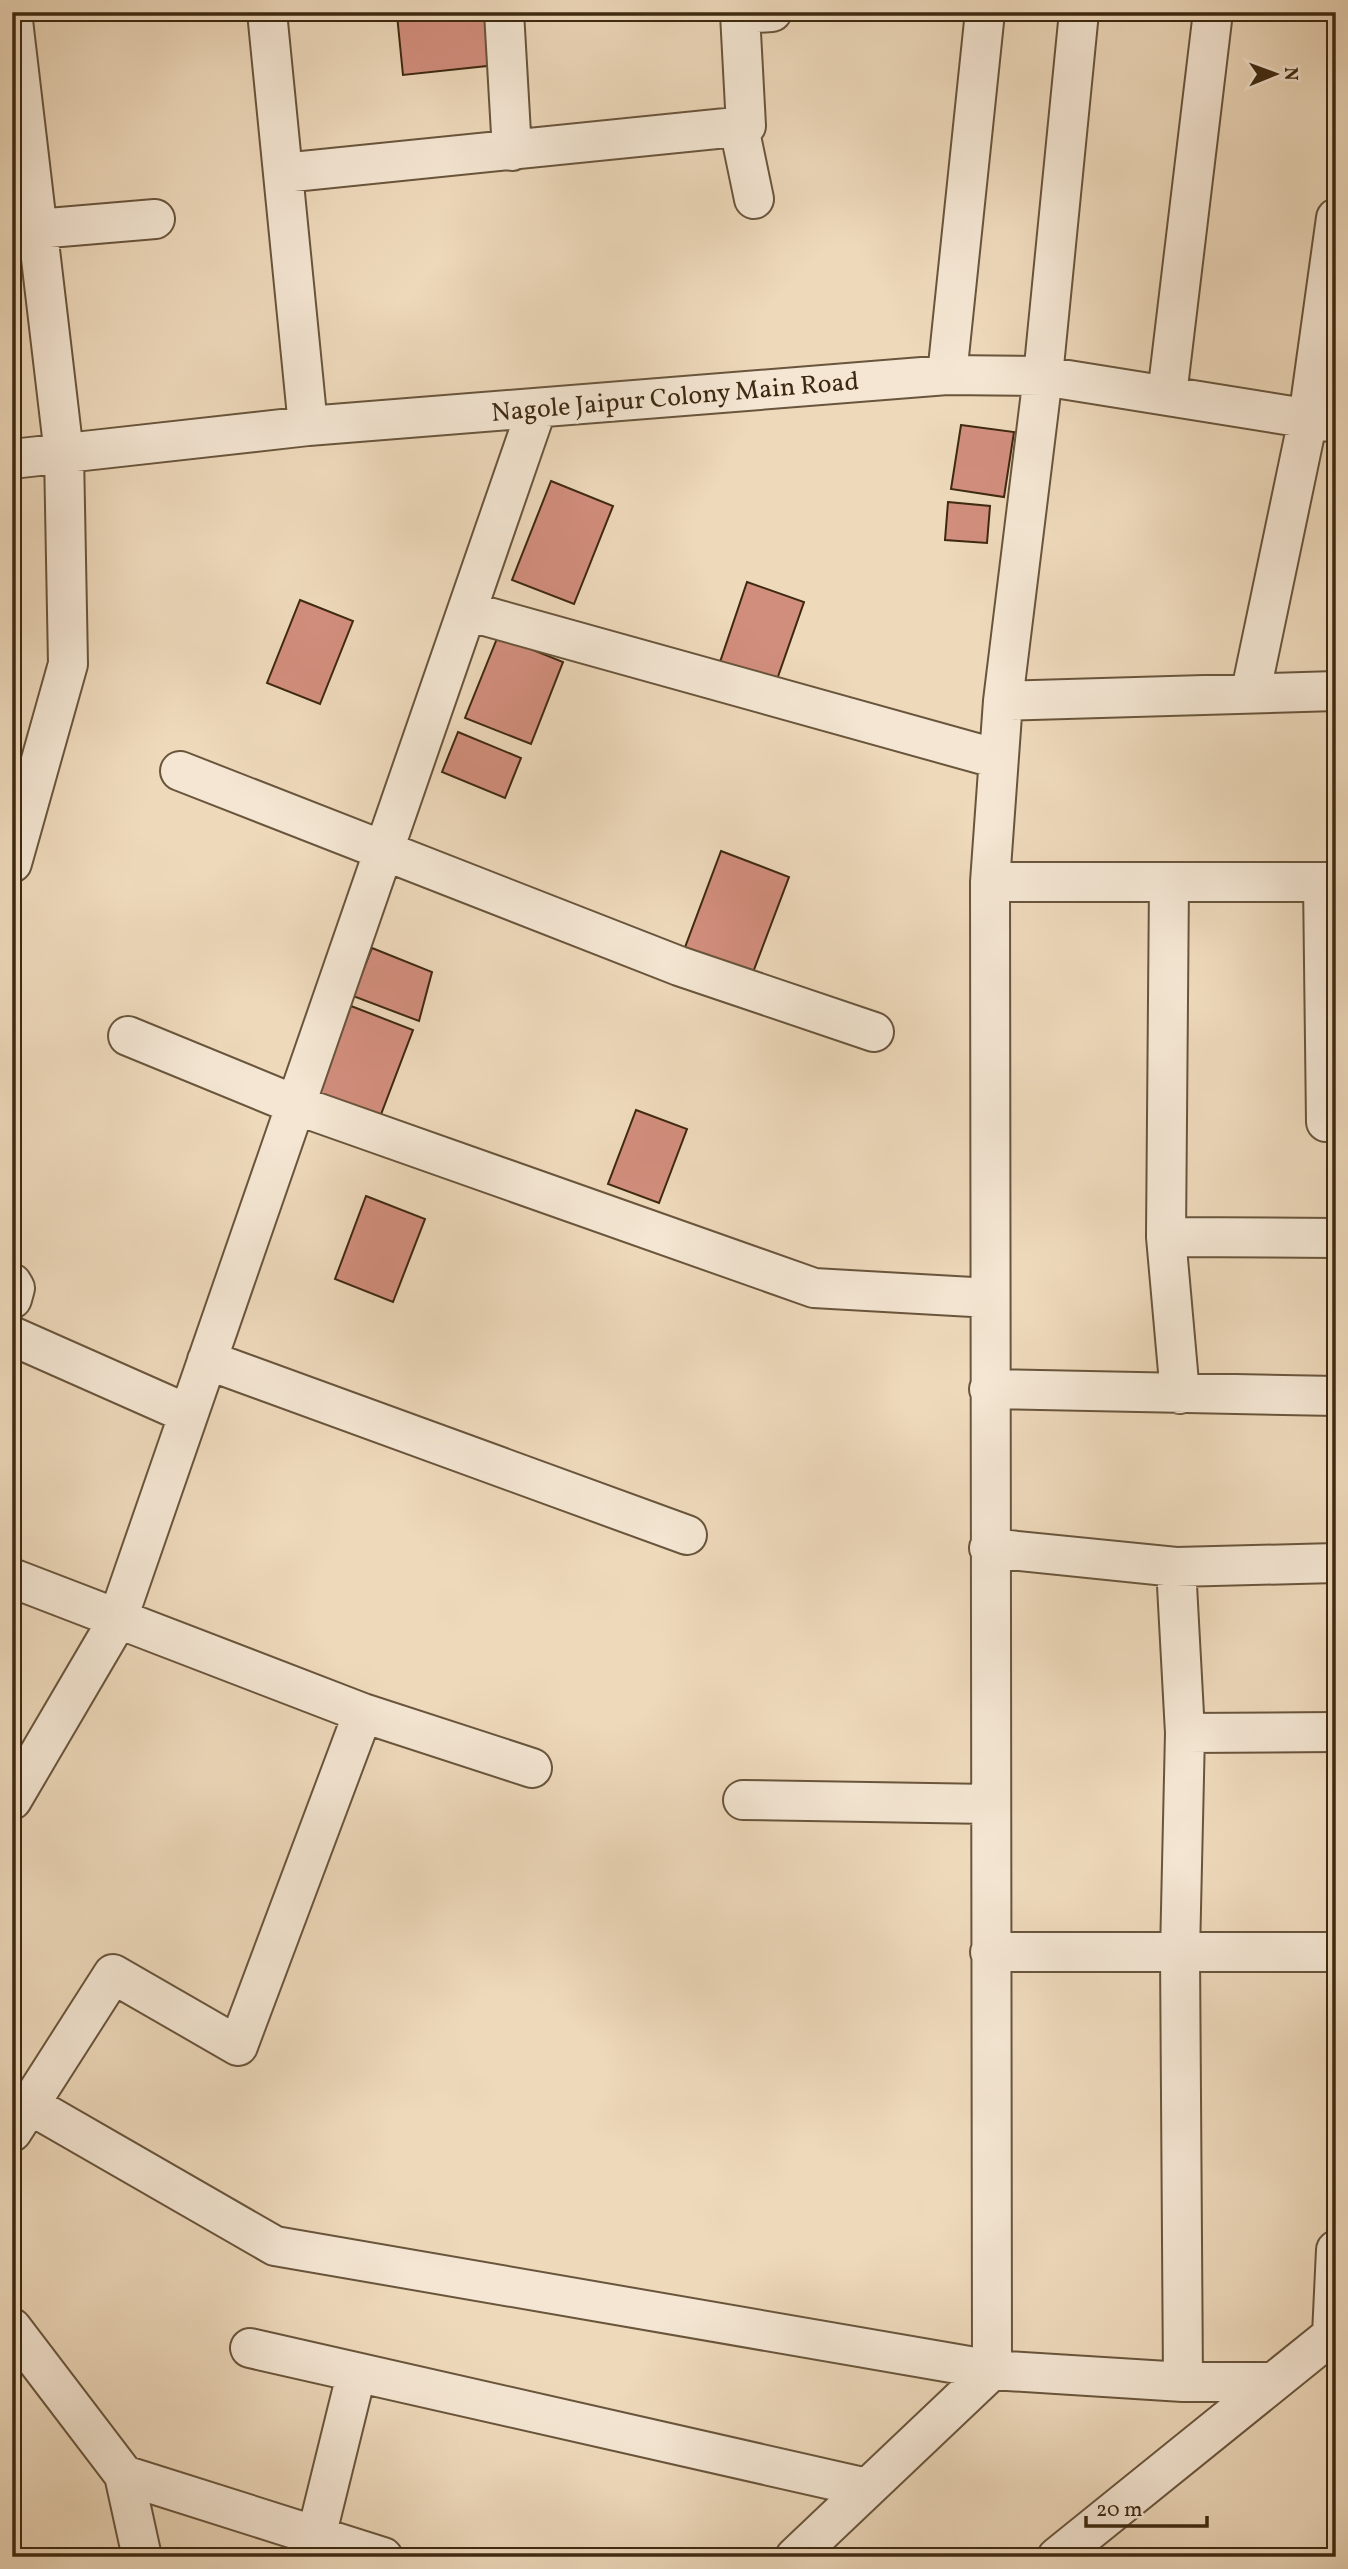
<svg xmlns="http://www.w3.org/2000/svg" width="1348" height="2569" viewBox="0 0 1348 2569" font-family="Vollkorn,serif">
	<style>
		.building { fill: #d28e7d; stroke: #3d2911; stroke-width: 2 }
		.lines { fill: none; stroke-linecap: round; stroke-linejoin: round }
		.minor-casing { stroke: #69553c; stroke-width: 42 }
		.minor { stroke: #f4e6d3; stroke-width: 38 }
		.labels { text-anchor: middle; stroke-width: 7; stroke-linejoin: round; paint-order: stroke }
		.street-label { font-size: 26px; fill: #3d2911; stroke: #f4e6d3 }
	</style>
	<rect width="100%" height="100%" fill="#eed9bb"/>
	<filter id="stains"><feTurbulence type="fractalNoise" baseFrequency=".00286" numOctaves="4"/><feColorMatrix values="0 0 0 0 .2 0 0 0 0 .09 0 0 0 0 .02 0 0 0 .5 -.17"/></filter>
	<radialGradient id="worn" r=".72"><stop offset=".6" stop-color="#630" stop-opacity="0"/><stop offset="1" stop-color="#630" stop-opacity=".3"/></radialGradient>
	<path class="building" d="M297,12H393L298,20Z
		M425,12H491L496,65L403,75L397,15Z
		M961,425L1014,432L1004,497L951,489Z
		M551,481L613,506L574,604L512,580Z
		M948,502L990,506L987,543L945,540Z
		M747,582L804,602L774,688L718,668Z
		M300,600L353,621L320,704L267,683Z
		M498,636L563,662L531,744L465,718Z
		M458,732L521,758L505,798L442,772Z
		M721,851L789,877L752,975L684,950Z
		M372,948L432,972L419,1021L353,996Z
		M351,1006L413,1030L380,1117L318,1094Z
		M636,1110L687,1129L659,1203L608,1184Z
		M366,1196L425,1219L393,1302L335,1279Z"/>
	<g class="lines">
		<g class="minor-casing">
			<path id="minor" d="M267,12L308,426
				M504,12L512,151
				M739,127L754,199
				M283,173L746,126L740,14L772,12
				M37,229L155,219
				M947,375L985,12
				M1167,395L1213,12
				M12,459L308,426L947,375L1043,376L1336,423
				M467,611L998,759
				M1251,691L1308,419L1336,218
				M1003,701L1336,691
				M180,771L679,966L874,1032
				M12,863L68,664L64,454L12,12
				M990,882H1336
				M1169,882L1166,1237L1180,1394
				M1323,882L1326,1122
				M128,1036L296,1105L814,1288L990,1298
				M1166,1237L1336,1238
				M12,1283L15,1288L12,1299
				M12,1336L188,1414
				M207,1360L687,1535
				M989,1389L1336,1396
				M989,1548L1176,1567L1336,1563
				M1176,1567L1185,1733L1180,1953L1183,2382
				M12,1578L363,1713L532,1768
				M1185,1733L1336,1732
				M12,1800L117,1621L537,408
				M743,1800L990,1804
				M990,1952H1336
				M30,2105L275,2246L992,2370L1183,2382H1271
				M12,2132L113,1974L238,2046L363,1713
				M12,2328L124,2475L142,2557
				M250,2348L867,2488
				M124,2475L383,2557
				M316,2537L356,2375
				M795,2557L992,2370L990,882L1003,701L1043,376L1079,12
				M1057,2557L1332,2335L1336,2250"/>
		</g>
		<use href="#minor" class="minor"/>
	</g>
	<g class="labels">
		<g class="street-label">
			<text transform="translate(675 396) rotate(-5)" y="9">Nagole Jaipur Colony Main Road</text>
		</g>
	</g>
	<rect width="1348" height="2569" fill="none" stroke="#eed9bb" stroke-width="42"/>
	<rect x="14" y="14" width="1320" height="2541" fill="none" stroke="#3d2911" stroke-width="3.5"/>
	<rect x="21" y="21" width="1306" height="2527" fill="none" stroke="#3d2911" stroke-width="2"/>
	<g transform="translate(1275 74) rotate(89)" stroke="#f4e6d3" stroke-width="5" paint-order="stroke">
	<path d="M0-5L12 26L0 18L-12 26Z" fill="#3d2911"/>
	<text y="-10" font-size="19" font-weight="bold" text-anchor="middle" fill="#3d2911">N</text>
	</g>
	<path d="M1086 2516v10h121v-10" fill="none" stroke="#3d2911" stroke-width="3.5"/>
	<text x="1096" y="2516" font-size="21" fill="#3d2911" stroke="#f4e6d3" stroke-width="5" paint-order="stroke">20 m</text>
	<rect width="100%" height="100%" filter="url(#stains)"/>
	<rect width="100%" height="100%" fill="url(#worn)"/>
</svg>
